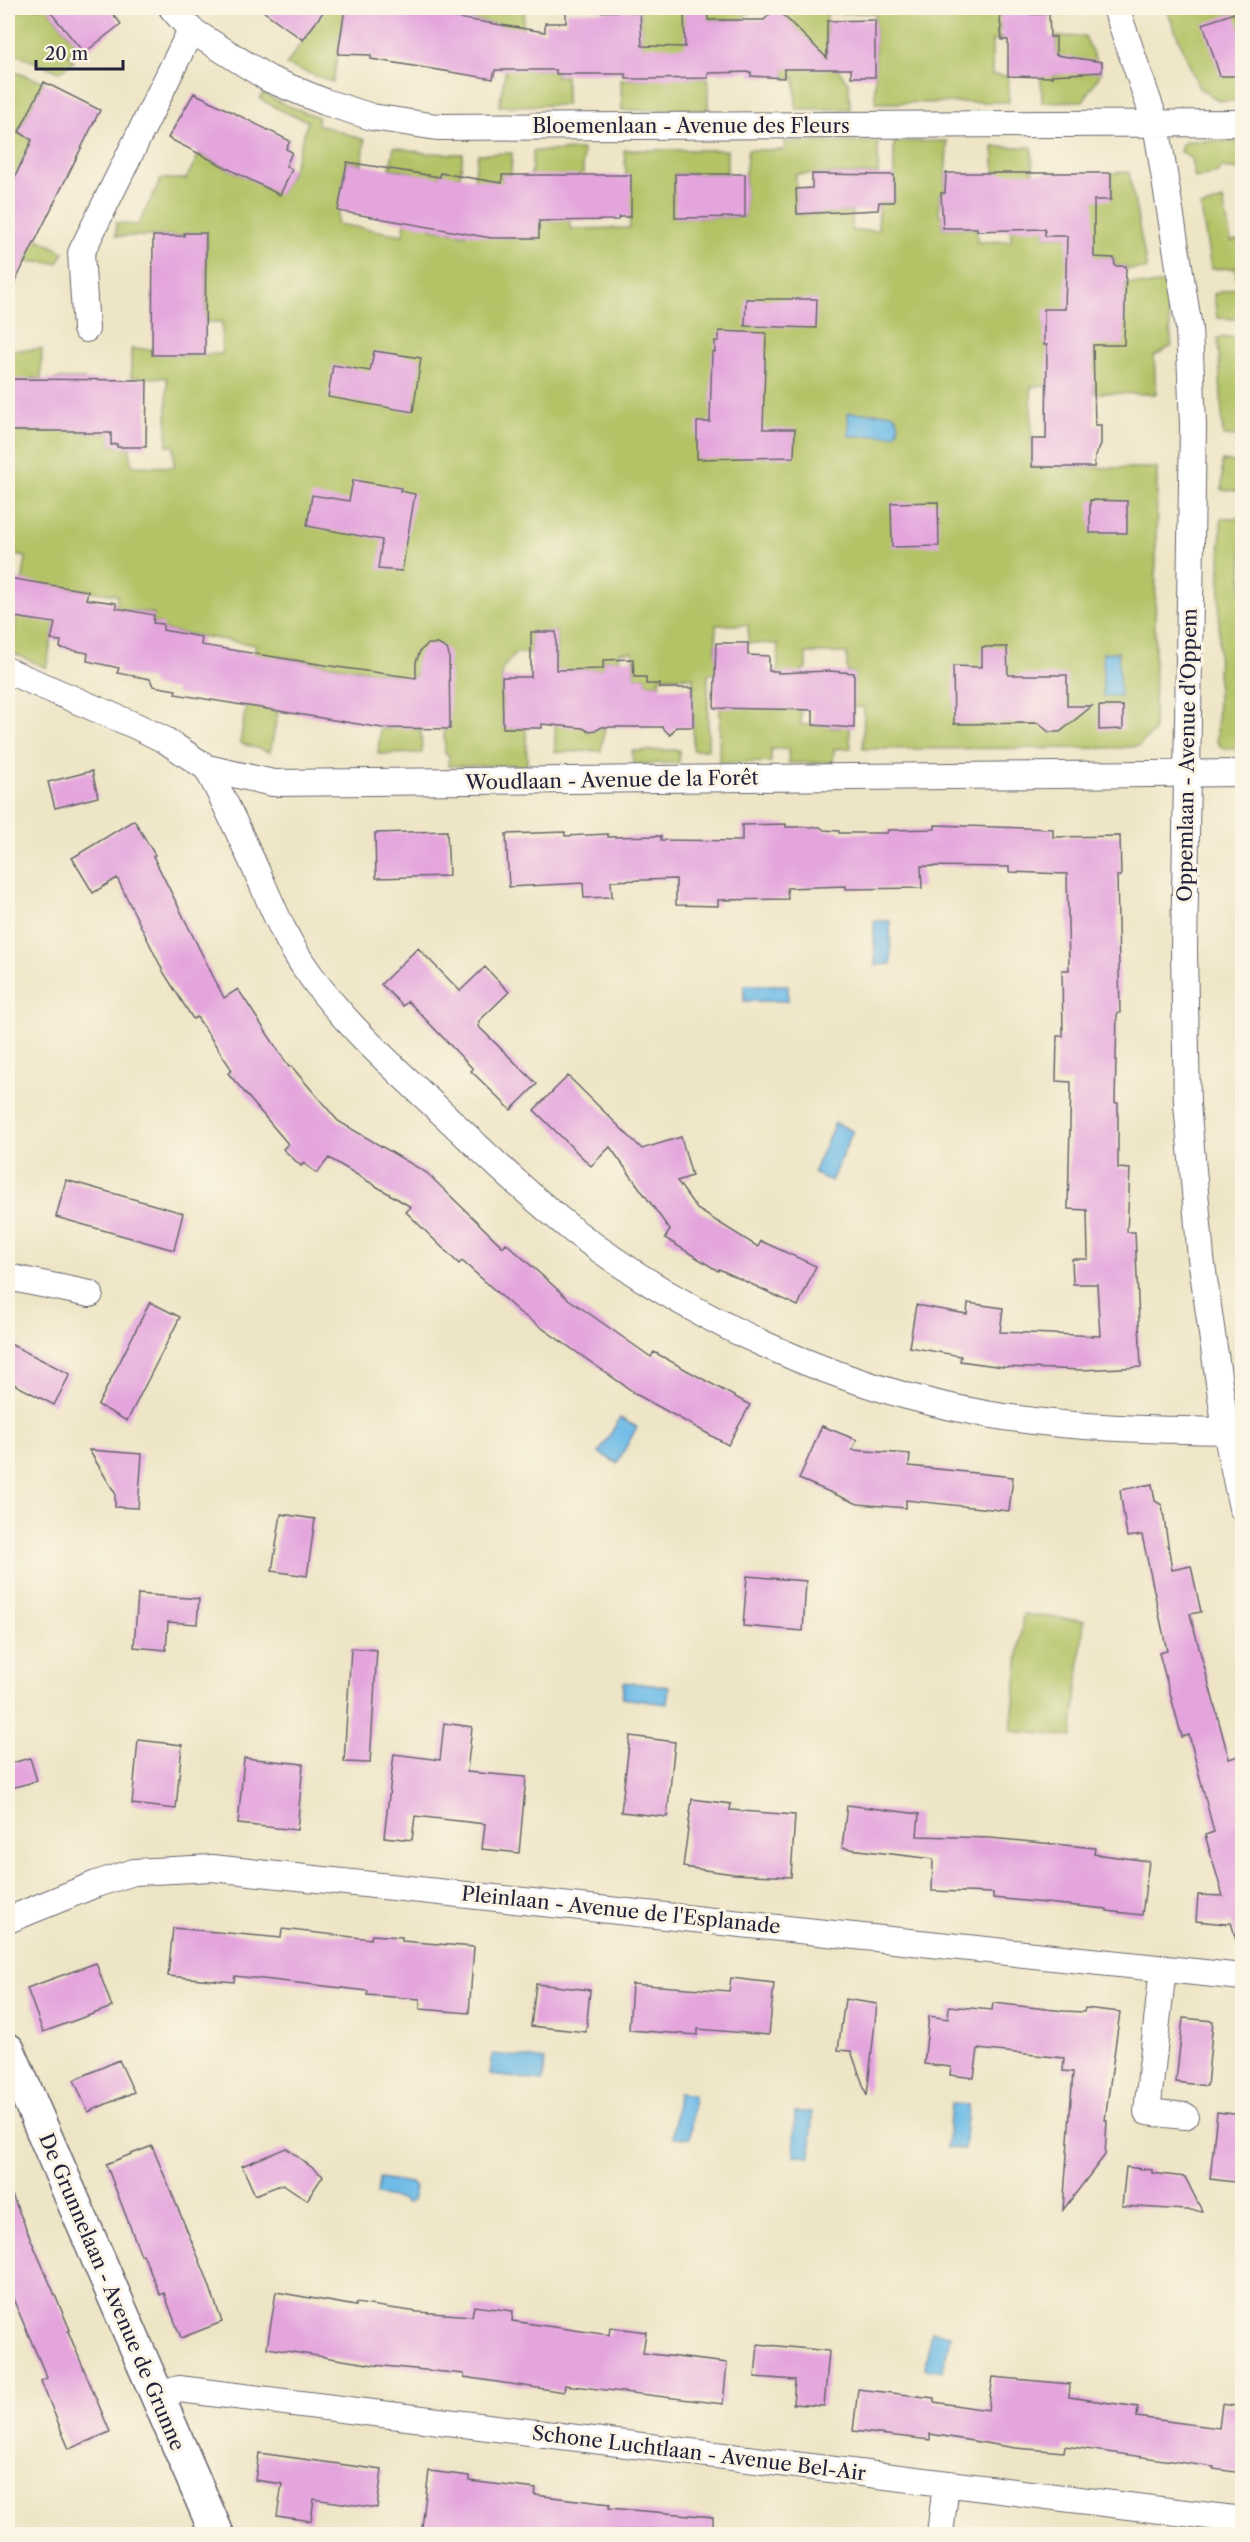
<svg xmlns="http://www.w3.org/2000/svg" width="1250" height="2542" viewBox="0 0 1250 2542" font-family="'Libre Caslon Text',serif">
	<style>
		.green { fill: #b3c366; stroke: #6a7250; stroke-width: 1.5 }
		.water { fill: #6dbbe7; stroke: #486e91; stroke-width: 1.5 }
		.building { fill: #e4a5dd }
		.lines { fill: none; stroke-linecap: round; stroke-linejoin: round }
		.street-casing { stroke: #69666c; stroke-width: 28 }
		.secondary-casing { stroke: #69666c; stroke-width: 36 }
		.street { stroke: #fff; stroke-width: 26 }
		.secondary { stroke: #fff; stroke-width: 33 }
		.labels { text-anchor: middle; stroke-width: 6; stroke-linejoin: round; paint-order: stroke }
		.street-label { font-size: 20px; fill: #22223b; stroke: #fcf5e5 }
	</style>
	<rect width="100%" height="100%" fill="#fcf5e5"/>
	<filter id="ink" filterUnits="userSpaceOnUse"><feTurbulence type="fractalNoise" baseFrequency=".0167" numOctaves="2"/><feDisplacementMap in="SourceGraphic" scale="12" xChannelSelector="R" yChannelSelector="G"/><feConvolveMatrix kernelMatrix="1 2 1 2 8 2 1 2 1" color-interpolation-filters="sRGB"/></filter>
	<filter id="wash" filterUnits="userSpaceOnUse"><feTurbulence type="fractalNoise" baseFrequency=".008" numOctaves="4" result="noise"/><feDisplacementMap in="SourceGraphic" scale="24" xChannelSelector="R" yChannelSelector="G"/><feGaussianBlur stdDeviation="1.35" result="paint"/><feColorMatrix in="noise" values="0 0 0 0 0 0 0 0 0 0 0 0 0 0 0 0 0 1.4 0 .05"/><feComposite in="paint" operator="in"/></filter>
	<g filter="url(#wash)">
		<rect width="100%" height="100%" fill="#eee5c6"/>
		<path class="green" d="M8,8H47L78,46L68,54L74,62L59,72L8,51Z
			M320,8H345L333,82L286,65L317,20L313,17Z
			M474,8H525L520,47H530L531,70H556V76H566V105L499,106L507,63L496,61L502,25L472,20Z
			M621,8H754L740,20H708L685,10L687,78H708V110H622L621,79H648L642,46L640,11Z
			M775,8H964L965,15H1001V29L997,33L1002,40L992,41V75L1008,76L1009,102L875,103V13H827V68L838,69L849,84L850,109H796L795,78H784V44L798,30Z
			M1031,8H1072L1075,13L1031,14Z
			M1166,8H1242V101H1220L1199,88Z
			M1085,36L1101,73L1083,101L1042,102L1041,77L1060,74V56L1056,55V37Z
			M8,70L44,82L19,132L32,140L8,192Z
			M263,93L283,104L318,117L317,124L365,140L362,164L347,162L337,224L403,235L414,173L390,168L394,147L425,153L463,154L460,177L440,174L431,229L466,235L476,180L474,179L478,154L512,153L511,175L502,176L503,238H538L531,175L533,151L583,150V175L570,217V229L630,228L624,150H727V174H675L676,218L745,217V174L748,150H784V142H878V174H796L797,215L852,211V231L878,230L879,202L894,201V142L947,141L945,193L939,194V215H942L943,228H977V242L1011,241V230L995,173L993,147H1032L1033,173L1045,207V236H1082L1088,200L1111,199V173L1129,172L1147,269H1126V266H1115L1114,258L1072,257L1066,287L1126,288V283L1149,285L1165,283L1172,346L1154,356L1156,394L1095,393L1094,385L1031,386L1032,467L1157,468L1154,732L1138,746L1122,748L863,749L864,707H852L854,673L847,672V653H806V669H802L801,725H831V728H840L841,725H849L851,748L834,749L833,762L789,763L788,749H771V762L719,763L720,708L778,681V644L748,643V625H716V664L721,673L708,674V750H693V677H660V684H646V677H634L633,652H620L619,660H603V669L567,670L584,728L588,731L605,727L601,751L555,752L556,632H531V653H516L502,669L503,728H526L527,765L448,766L449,755L445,754L444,729L416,674L414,675L415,729H421L422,753L378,754L380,728L389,729L395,675L279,657L270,709L278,711L270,752L240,743L256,645L163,630L162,624L153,623L154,614L116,608L117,595L62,587L46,668L11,652L26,557L8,554V431H55L56,379H84V433H111V445L130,447L131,463L134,466L174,467V446H167V378L131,377V349H179V355L222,354V322H206V234L185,233L184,236H116V223L138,225L161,179H186L199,154L280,194L293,169L308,121L284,112L260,99Z
			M1187,141H1236L1237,144H1242V170L1220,168L1218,173L1195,178L1191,159L1180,151L1182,145Z
			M1223,200L1231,241L1242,240V317L1236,319L1217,318L1214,294L1238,287L1235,268L1211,269L1201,207Z
			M8,224L64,252L58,263L10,261V254H8Z
			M1242,336V436H1223L1218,338Z
			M42,349L41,379L32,378L31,384L22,394H8V354L13,350Z
			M1222,461L1242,462V491L1222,490Z
			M1221,518H1242V749H1223L1217,742Z
			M679,750V763L633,764L632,751Z
			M1023,1614L1084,1621L1072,1737L1011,1731Z"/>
		<path class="water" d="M848,413H892C900,419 900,426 896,434L892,435L849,436Z
			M1118,652L1120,696H1103V653Z
			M874,921H890L891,964L875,965Z
			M744,985H788V1001H744Z
			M835,1123L853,1131L831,1181L813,1173Z
			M620,1418L637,1427L617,1463L599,1453Z
			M624,1682L669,1687L667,1704L622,1698Z
			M493,2054L545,2060L543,2081L490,2075Z
			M678,2093L694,2095L690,2138L673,2137Z
			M951,2104L968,2105L964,2149L947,2148Z
			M795,2112H812L811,2156L794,2155Z
			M379,2178L411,2183L415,2188L412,2201L405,2204L403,2200L377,2195Z
			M931,2331L950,2335L943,2371L925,2368Z"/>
		<g id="blocks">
			<path class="building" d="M47,8H108L121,24L84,53Z
				M259,8H326L303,40Z
				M345,8H395L545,32V23H566V12L640,11L642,46L685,47L684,10L707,9L708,20H764L776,8L827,58V21L875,20V77H851V69H784V78L751,76V72L708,73V78L648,79H626V74H556V70H495L493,79L371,59V55L338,54Z
				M999,8H1031V14H1049L1050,37H1056V55L1102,62V72L1052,75V77L1008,76V40H1002Z
				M1234,13L1242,34V76H1220L1203,24Z
				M44,82L100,110L8,296V192L32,140L19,132Z
				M194,93L290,141L286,149L292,152L286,166L292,169L280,195L168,138Z
				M347,162L440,177V173L502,183V175H631V217H619L618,220L539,221V238H491L338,211Z
				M946,173H1111V200H1094V257L1114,258L1115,266H1126L1124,345H1093L1095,425H1101V444L1095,457L1094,467H1032V439H1046L1047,345H1044V309H1065L1067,236H1045V229L977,231V228H943L941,193H945Z
				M675,174H745V217L675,218Z
				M812,174L894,175V202H879L878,210L797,214L796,189L812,188Z
				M184,233H206L205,355H152L153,236H184Z
				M746,299H817L816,328L745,326Z
				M719,331L766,333L763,429H795L794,457L697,459V422H710L712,352H715V341H719Z
				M374,351L421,358L413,412L328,397L333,365L370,371Z
				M8,379L147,380L146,447H117V444L111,445V433H84V431H8Z
				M353,480L401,488L400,491L415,494L402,571L378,569L382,540L307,526L312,495L349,501Z
				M1090,500L1127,501V533H1090Z
				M938,502L939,546L892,547L891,503Z
				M8,578L88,591L86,599L116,603V608L154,615L153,623L163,624V630L202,637L201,645L337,667L416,678V662L420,651L428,644H438L447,649L449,655L450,729L382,728L175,694L176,690L153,686L150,679L117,673L119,668L87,661L88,653L60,648L61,641L51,640L55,623L8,616Z
				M531,632H556V670L603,669V660L633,659L634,677H646V684H660V688H693V727H676L670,735L662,727H602L597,730L588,731L583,728L542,724V728H503L502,677H531Z
				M716,643H748V655L769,656V671H778V673L829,671L854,673V728L813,725V710L714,708Z
				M982,647H1007L1008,675H1067V706H1092L1060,732H1049L1038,723L954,724L953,666L982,667Z
				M1099,706H1123V729L1099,730Z
				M92,771L98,797L55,808L48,782Z
				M134,820L155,855L153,856L224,998L238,989L289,1067L291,1066L338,1121L427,1173L503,1247L506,1243L567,1298L651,1357L654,1352L750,1405L728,1445L632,1392V1391L519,1312L462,1261L459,1264L406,1212L411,1207L329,1158L317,1173L303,1163L301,1166L283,1149L288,1144L228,1073L232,1070L197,1017L193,1019L164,973L117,878L93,893L72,858Z
				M786,824V827H820L824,830L839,831V833H887L888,830L935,829V825L1053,829V837L1120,836L1121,876H1117L1120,1013H1117L1115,1103H1118V1168L1130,1169L1127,1232H1135L1141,1367L1082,1370L1003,1367L960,1361L961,1356L909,1347L916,1305L967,1314L968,1303L1003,1308L1000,1332L1100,1336L1097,1284H1073L1072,1259H1088L1087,1210L1068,1209L1071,1082L1056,1081L1057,1036H1063L1062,970H1069L1067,874L1009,872V867L921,866L922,888L846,889V886L787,888L788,899L718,900V906L676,905V879L611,881L612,897L584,898L583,883L509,887L506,834L565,832V836L608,834V837L661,836V840L742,841V825Z
				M447,831L449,876L376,878L375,833Z
				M418,948L460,991L485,967L509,992L478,1022L480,1024L478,1026L537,1084L511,1110L471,1071L473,1069L408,1001L403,1006L381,984Z
				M568,1076L642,1149L681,1137L692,1176L677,1181L697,1209L758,1247L761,1241L816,1266L798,1306L719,1269L718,1271L665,1238L670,1230L610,1147L591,1166L534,1110Z
				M66,1180L183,1213L174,1250L56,1217Z
				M150,1302L180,1317L127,1421L98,1405Z
				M8,1343L70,1374L54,1405L8,1381Z
				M822,1426L857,1440L852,1450L910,1454L909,1466L1013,1477L1009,1511L906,1500V1508L858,1504L799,1479Z
				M89,1450L142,1454L138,1508L115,1507V1493Z
				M1152,1484L1155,1501L1162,1505L1172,1570L1191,1566L1201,1612L1190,1614L1229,1759L1242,1755V1939L1236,1940L1231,1922L1226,1924L1196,1921L1198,1895L1223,1896L1205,1835L1214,1832L1189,1735L1182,1737L1159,1653L1167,1651L1142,1535L1127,1537L1120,1490Z
				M281,1514L315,1519L307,1576L272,1571Z
				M747,1576L806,1581L803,1631L743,1626Z
				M138,1594L199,1599L197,1624L168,1622L166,1650L134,1647Z
				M351,1648L377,1650L370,1763L344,1762Z
				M444,1723L472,1727L467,1772L526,1777L519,1853L482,1849L485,1824L415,1816L412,1840L384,1837L394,1754L440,1760Z
				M630,1736L675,1742L667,1817L621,1812Z
				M138,1740L182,1745L176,1809L132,1804Z
				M30,1758L37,1781L8,1789V1764Z
				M244,1758L303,1764L297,1830L238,1824Z
				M692,1799L731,1804L730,1810L795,1815L791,1877L734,1874L683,1867Z
				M847,1805L919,1814L917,1836L990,1838L1095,1848L1094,1854L1149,1861L1142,1915L1107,1911V1909L993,1898V1893L932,1891L933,1859L842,1848Z
				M173,1928L281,1938L282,1929L371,1939L372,1935L402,1937V1941L474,1947L469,2013L420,2009V1999L367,1995L368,1991L235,1976L234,1982L168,1976Z
				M96,1963L112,2007L43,2032L27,1988Z
				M731,1978L774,1983L769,2035L698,2029V2035L629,2030L632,1984L729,1991Z
				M536,1984L590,1990L586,2032L531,2026Z
				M845,1999L877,2004L867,2096L851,2051L838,2050Z
				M993,2003L1064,2011L1084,2012L1085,2008L1120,2012L1105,2120H1107L1105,2155L1063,2210L1073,2072L1063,2071L1064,2058L978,2049L974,2078L950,2075L951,2067L924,2064L929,2016L948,2019L949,2006L992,2010Z
				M1183,2018L1213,2021L1207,2086L1176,2082Z
				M119,2060L134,2092L88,2112L74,2080Z
				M1217,2112L1242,2115V2183L1210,2179Z
				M152,2146L206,2276L222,2322L181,2338L164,2293L160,2295L143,2254L141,2255L106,2164Z
				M286,2148L323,2176L307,2200L283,2184L255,2195L242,2166Z
				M1126,2167L1152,2170V2173L1185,2177L1202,2211L1122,2206Z
				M8,2186L70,2330L68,2331L110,2432L69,2449L41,2381L47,2378L8,2287Z
				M276,2292L356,2306V2303L418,2312L472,2316L474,2306L513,2311L512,2321L609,2335L610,2327L646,2332L643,2353L727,2363L723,2404L565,2385L564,2392L464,2377V2374L374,2365L267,2348Z
				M758,2344L829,2351L824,2406L793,2404L795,2380L755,2377Z
				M993,2377L1070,2384L1069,2397L1138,2407L1137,2417L1219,2428L1222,2404L1242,2407V2473L1213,2469L1214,2467L1065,2446L1064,2452L1015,2448L930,2434V2440L853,2431L858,2389L934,2398V2402L988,2410Z
				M259,2453L382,2470L377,2508L314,2499L311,2521L277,2516L282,2484L255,2480Z
				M429,2471L469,2476V2481L536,2489L535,2495L610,2504L609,2508L713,2517V2535H421Z"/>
		</g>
	</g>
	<g filter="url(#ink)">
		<use href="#blocks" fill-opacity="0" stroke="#69666c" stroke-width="1.5"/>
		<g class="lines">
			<g class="street-casing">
				<path id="street" d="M172,8L191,30L269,79L325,102L372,117L437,127L1242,123
					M1116,8L1156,124L1189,328L1193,425L1184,951L1187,1104L1201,1258L1226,1431L1242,1508
					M86,329L81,253L191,30
					M8,671L136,726L165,740L207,768L273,783L1242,773
					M207,768C227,805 244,843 261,881C274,911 287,942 306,969C347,1029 404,1076 456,1126C494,1162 533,1199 574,1231C695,1322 836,1387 986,1414C1070,1429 1157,1430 1242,1431
					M8,1277L90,1294
					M8,1920L96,1884L134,1872L212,1868L1242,1977
					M1163,1968L1147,2112L1185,2116
					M157,2396L179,2389L1242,2520
					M940,2534L946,2484"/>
			</g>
			<g class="secondary-casing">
				<path id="secondary" d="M8,2050L217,2534"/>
			</g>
			<use href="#street" class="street"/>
			<use href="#secondary" class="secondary"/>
		</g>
	</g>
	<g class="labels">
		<g class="street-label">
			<text x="691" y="133">Bloemenlaan - Avenue des Fleurs</text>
			<text transform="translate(1187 755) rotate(-89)" y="7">Oppemlaan - Avenue d'Oppem</text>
			<text transform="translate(612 780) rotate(-1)" y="7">Woudlaan - Avenue de la Forêt</text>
			<text transform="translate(621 1910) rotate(6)" y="7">Pleinlaan - Avenue de l'Esplanade</text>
			<text transform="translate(112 2292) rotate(67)" y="7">De Grunnelaan - Avenue de Grunne</text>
			<text transform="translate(699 2453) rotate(7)" y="7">Schone Luchtlaan - Avenue Bel-Air</text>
		</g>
	</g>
	<rect width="1250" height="2542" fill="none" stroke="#fcf5e5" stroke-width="30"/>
	<path d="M36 60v9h87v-9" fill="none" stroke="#22223b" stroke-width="3"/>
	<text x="45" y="60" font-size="18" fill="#22223b" stroke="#fcf5e5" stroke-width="4.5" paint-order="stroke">20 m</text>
</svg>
